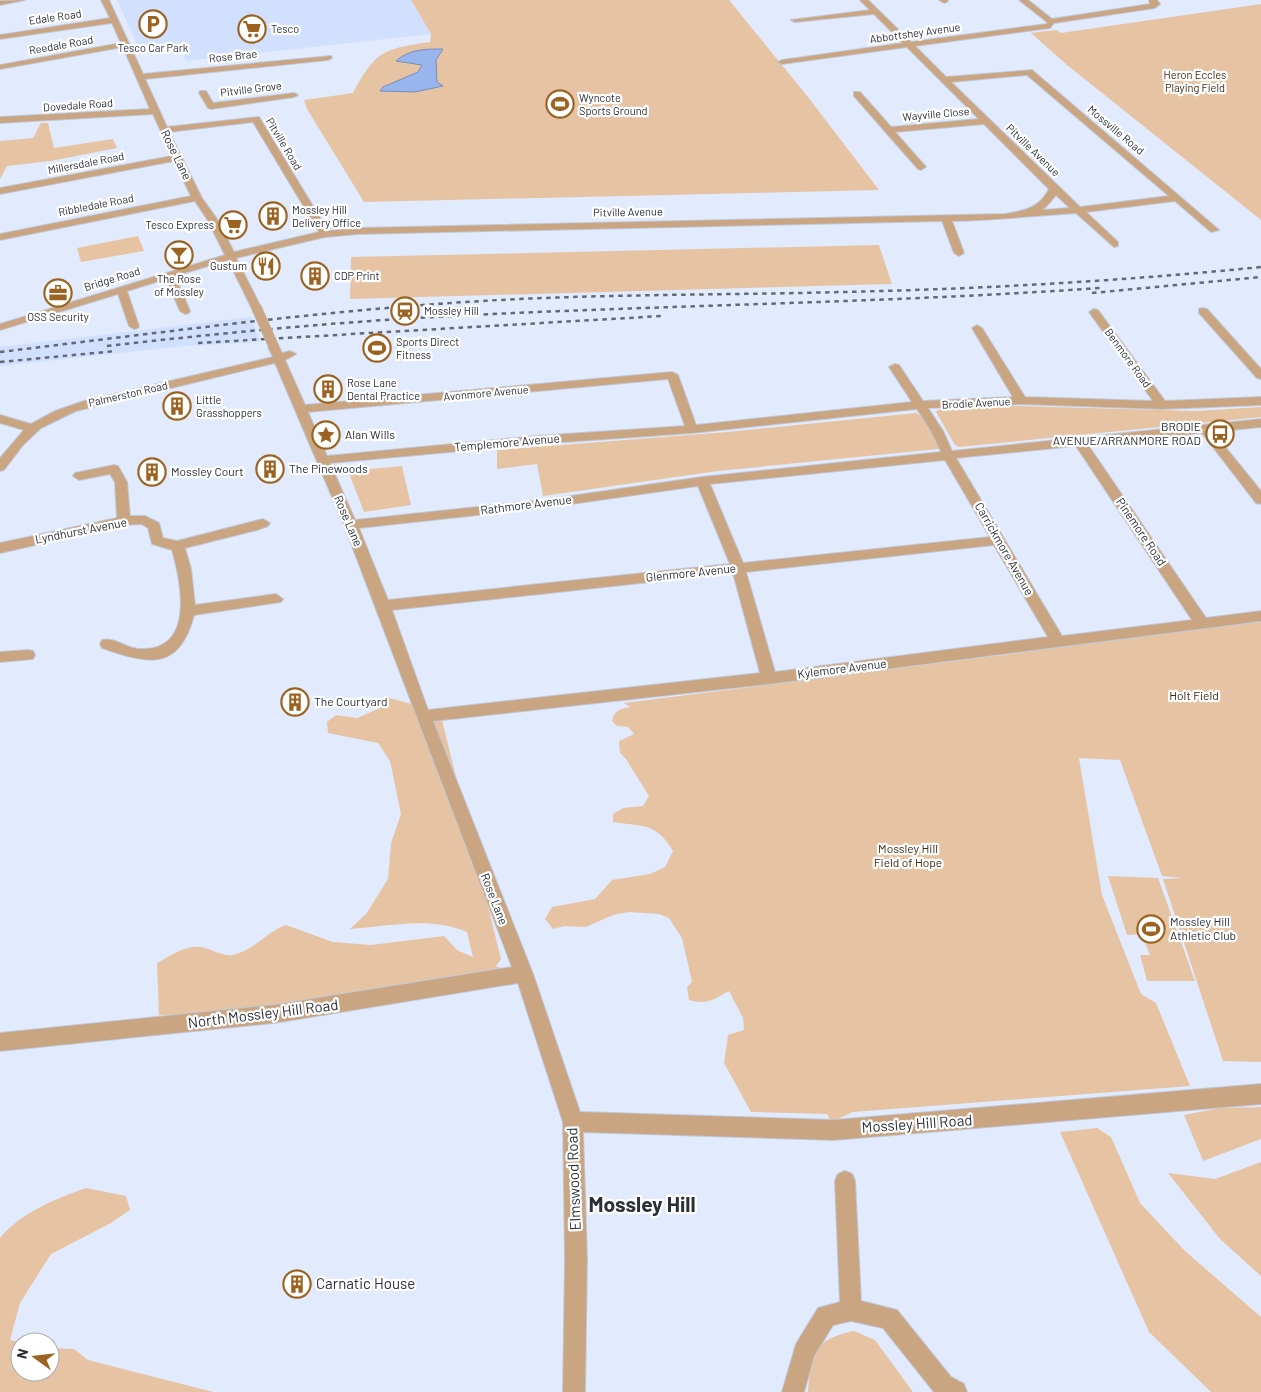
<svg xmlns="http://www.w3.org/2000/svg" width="1261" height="1392" viewBox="0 0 1261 1392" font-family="Barlow,sans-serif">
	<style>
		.built { fill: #d1e0fe }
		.green { fill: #e6c4a3 }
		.water { fill: #98b5ed; stroke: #778db7 }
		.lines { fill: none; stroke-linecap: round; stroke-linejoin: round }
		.minor-casing { stroke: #c0c9da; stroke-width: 2 }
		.minor { fill: #caa581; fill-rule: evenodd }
		.rail { stroke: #636974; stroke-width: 2.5; stroke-dasharray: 4.5 4.5; stroke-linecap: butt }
		.minor-bridge-casing { stroke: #c0c9da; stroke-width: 11; stroke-linecap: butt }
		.minor-bridge { stroke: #caa581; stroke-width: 10 }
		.labels { text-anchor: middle; stroke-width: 4.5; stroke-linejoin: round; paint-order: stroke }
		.far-street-label { font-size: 11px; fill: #2b2f38; stroke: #fff }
		.far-poi-label { font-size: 11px; fill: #2b2f38; stroke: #fff; text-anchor: start }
		.far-park-label { font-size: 11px; fill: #3d2812; stroke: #fff }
		.street-label { font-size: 12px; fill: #2b2f38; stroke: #fff }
		.poi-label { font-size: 12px; fill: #2b2f38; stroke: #fff; text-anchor: start }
		.park-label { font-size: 12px; fill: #3d2812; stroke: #fff }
		.near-street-label { font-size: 15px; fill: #2b2f38; stroke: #fff }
		.near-poi-label { font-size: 15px; fill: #2b2f38; stroke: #fff; text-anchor: start }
		.near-district-label { font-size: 21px; font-weight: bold; fill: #2b2f38; stroke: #fff }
	</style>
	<rect width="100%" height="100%" fill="#e1ebfd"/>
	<path class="built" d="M117,0H411L431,34L186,61L182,47L141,52Z
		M251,317L260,342L185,346L0,366V347Z"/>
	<path class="green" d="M411,0H729L808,97L879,190L364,202L307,109L304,100L353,93C376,51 382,49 430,42L431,34Z
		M1261,4V220L1067,65L1031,33L1056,30L1061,33Z
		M41,123H48L54,148L113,139L117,148L51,161L7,166L0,179V141L33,138Z
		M138,236L144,251L81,262L77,248Z
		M879,245L892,284L350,299L351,257Z
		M1012,406L1196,411L1261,407V417L959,447L955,445L936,412L938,410Z
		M916,413L923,417L939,446L938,449L718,471L543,496L537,464L497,469V450L727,432Z
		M402,466L411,505L364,512L348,471Z
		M1261,622V1062L1223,1061L1163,879L1183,878L1162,876L1120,760L1079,758L1102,895L1141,994L1156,1003L1190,1086L853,1112L831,1122L827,1114L751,1112L724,1063L728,1035L744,1030L743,1018L729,991C713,1000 707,1005 689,1000L687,987L692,982L682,938L669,918L659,914L629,912L613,915L586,927L565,926L553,929L545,919L552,907L595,899L612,880L650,874L665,867L673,851C656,822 643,827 613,822V814L623,808L643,806L649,796L626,759L620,753L619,741L634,734L628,727L617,726L612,721C614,710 620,709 630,707L624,703L1041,650L1106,639Z
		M386,697L440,712L501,959L496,966L508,971L200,1015H159L157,963C170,956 185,945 200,947C210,948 223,957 233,955C255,950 266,932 286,925L333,942L371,945L444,936L457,950L473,957L467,932C431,916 388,926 350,929L366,914L388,879L391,843L401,814L390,761L378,743L328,733L327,722L336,715L357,718L380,708Z
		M1108,876L1158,878L1195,981H1147L1140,955H1150L1142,934L1127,935Z
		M1261,1107V1139L1203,1161L1184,1115L1220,1108Z
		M1097,1128L1111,1137L1140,1203L1185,1251L1261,1317V1392H1211L1149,1332L1060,1132Z
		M1261,1162V1276L1220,1239L1168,1173L1215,1179Z
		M86,1188L126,1196L130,1210L111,1223L51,1254L20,1303L10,1340L20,1342V1372H50V1348L74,1349L88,1360L213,1392H0V1238C22,1212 55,1199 86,1188Z
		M854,1331L875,1340L913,1392H808C811,1355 813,1339 854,1331Z"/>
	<path class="water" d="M443,49L436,60L437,82L443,86L415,92L380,91L383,87L418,72L422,65L396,61C410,49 425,49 443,49Z"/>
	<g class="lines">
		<g class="minor-casing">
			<path id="minor" d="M25,0L0,5V1Z
				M101,0H109L143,74L331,56L332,58L328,60L145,79L167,127L259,117L328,231L358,228L1005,214C1024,211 1040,208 1049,189L984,124L895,132L926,167L921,170L918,169L854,96V92H860L891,127L979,119L907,47L782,64L778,62L782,60L903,43L874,14L795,22L791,20L870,10L860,0H868L911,42L1047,24V22L1019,0H1028L1052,19L1150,4L1149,0H1157L1160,4L1155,8L1054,23L1050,28L915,46L946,77L1032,70L1219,230L1211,232L1175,201L1086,212L1118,242V246L1114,247L1076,213C1034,216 994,220 952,221L964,253L959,256L954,253L942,221L358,234L325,237L236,258L262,309L261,311L257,312L252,309L228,260L175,276L190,311L189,313L185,314L180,311L166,279L127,291L139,326L138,328L134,329L129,326L118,294L0,330V324L225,255L207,219L195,201L0,240V234L191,196L174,161L0,194V188L172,156L153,114L0,123V117L150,109L123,47L0,69V65L121,43L112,23L0,39V35L110,18ZM1027,75L1169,196L1080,207L951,82ZM253,122L319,232L234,252L217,219L202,198L169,132ZM1056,195L1070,208L1043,210Z
				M939,0H947L948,1L944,3Z
				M200,91H206L213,103L294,93L298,95L294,97L211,109L208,108L199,93Z
				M1203,308L1207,309L1261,369V379L1257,378L1199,313V309Z
				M1094,309L1098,310L1165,401L1261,397V405L1162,409L1021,404L928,408L943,431L952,451L1261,419V427L1213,432L1261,491V504L1256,503L1202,433L1088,445L1206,618L1261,611V621L769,684L433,721L533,974L580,1112L834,1120L1261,1084V1104L834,1140L583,1132L587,1259L585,1392H563L565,1259L563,1122L518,983L274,1023L0,1051V1033L274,1005L512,967L344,525L275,363L76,411L41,428L23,445L4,470L0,471V458L24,430L0,423V415L31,424L55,411L84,401L273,357L268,347L274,344L278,345L282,353L290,351L296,354L285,360L305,405L672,372L678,375L696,425L912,402L889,367L895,364L899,365L923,401L1013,397L972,328L977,325L982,328L1025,397L1153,401L1089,312ZM668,379L685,426L536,436L327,456L308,412ZM917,409L931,431L941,452L702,477L543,500L355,520L330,463L536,444L692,433ZM1076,446L1192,620L1062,636L956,458ZM945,460L990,537L743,563L710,484ZM698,486L730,564L388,600L359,528L543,508ZM994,545L1048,637L775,672L746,572ZM733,573L760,673L428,710L392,610Z
				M114,465L118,466L127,482L130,516H145L159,523L163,538L177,541L263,519L270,523L268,526L257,530L185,548L191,569L195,605L276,594L283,599L281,602L194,615C179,672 148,664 102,648L100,644L102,640C114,637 126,648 139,649C195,652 182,585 172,550L152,544L148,528L142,524L124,525L0,553V543L117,518L115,482L110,474L79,480L73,476L75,473Z
				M28,650L33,651L35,655L33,659L0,662V652Z
				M845,1171L852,1174L855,1181L861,1301L897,1310L951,1377L964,1384L967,1392H934L883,1328L851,1321L833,1325L814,1356L804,1392H782L796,1344L818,1308L840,1302L835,1181L838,1174Z"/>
		</g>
		<use href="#minor" class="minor"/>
		<path class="rail" d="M1092,293L1261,277
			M198,343L662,316
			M107,346C221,333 336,322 451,316C667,305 884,303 1100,288
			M0,352C166,332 332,309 499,300C614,294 728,295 842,292C982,289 1122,281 1261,267
			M0,362L116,351"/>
		<g class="minor-bridge-casing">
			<path id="minor-bridge" d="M257,309L274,347"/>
		</g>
		<use href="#minor-bridge" class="minor-bridge"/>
	</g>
	<defs>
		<g id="parking-ring" transform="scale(1.4375)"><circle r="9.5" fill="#fff" stroke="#9c6320" stroke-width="1.5"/><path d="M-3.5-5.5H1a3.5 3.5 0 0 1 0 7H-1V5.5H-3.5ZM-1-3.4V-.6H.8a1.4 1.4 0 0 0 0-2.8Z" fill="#9c6320"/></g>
		<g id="supermarket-ring" transform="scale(1.4375)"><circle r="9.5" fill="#fff" stroke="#9c6320" stroke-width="1.5"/><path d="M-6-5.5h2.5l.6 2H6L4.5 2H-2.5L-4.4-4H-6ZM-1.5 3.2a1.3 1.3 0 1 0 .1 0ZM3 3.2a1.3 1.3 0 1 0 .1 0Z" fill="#9c6320"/></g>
		<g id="stadium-ring" transform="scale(1.4375)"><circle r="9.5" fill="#fff" stroke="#9c6320" stroke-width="1.5"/><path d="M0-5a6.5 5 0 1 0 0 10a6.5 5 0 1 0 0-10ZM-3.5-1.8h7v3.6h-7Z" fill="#9c6320"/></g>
		<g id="building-ring" transform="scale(1.4375)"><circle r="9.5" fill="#fff" stroke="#9c6320" stroke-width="1.5"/><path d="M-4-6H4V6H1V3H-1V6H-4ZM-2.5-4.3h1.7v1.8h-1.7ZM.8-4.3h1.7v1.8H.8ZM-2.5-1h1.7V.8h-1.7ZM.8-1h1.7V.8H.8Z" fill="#9c6320"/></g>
		<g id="bar-ring" transform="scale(1.4375)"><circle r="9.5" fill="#fff" stroke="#9c6320" stroke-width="1.5"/><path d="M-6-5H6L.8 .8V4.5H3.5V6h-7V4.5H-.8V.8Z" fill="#9c6320"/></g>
		<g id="restaurant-ring" transform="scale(1.4375)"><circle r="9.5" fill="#fff" stroke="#9c6320" stroke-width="1.5"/><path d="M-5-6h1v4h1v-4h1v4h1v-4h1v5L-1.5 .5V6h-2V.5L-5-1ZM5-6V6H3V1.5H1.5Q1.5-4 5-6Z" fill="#9c6320"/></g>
		<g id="office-ring" transform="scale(1.4375)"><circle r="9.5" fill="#fff" stroke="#9c6320" stroke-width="1.5"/><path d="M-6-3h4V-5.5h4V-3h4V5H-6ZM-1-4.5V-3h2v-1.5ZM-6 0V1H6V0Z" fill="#9c6320"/></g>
		<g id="station-ring" transform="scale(1.4375)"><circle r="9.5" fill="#fff" stroke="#9c6320" stroke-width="1.5"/><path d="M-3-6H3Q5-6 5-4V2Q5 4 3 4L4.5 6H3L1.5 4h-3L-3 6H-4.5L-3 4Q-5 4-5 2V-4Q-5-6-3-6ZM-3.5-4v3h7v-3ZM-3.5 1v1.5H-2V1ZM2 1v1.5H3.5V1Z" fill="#9c6320"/></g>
		<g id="bus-ring" transform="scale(1.4375)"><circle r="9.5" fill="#fff" stroke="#9c6320" stroke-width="1.5"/><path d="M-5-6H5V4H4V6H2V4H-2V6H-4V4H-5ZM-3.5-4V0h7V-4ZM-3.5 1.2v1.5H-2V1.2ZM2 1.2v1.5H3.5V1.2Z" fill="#9c6320"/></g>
		<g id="sight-ring" transform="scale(1.4375)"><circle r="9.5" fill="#fff" stroke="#9c6320" stroke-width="1.5"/><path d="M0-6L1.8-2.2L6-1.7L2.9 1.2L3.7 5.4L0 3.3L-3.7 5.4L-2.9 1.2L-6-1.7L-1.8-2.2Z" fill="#9c6320"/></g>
	</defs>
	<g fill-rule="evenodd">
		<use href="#parking-ring" x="153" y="24"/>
		<use href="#supermarket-ring" x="252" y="29"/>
		<use href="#stadium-ring" x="560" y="104"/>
		<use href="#building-ring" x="273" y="216"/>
		<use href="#supermarket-ring" x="233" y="225"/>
		<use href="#bar-ring" x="179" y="255"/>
		<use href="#restaurant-ring" x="266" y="266"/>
		<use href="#building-ring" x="315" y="276"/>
		<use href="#office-ring" x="58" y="293"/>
		<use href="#station-ring" x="405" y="311"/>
		<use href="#stadium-ring" x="377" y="348"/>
		<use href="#building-ring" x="328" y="389"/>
		<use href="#building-ring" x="177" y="406"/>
		<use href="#bus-ring" x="1220" y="434"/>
		<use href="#sight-ring" x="326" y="435"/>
		<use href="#building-ring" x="270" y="469"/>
		<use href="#building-ring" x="152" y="472"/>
		<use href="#building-ring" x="295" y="702"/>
		<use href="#stadium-ring" x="1151" y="929"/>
		<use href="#building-ring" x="297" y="1284"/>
	</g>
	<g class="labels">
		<g class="far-street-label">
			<text transform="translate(55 17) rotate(-8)" y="4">Edale Road</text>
			<text transform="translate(915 33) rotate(-8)" y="4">Abbottshey Avenue</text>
			<text transform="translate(61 45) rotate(-10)" y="4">Reedale Road</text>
			<text transform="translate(233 56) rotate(-6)" y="4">Rose Brae</text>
			<text transform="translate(251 89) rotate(-7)" y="4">Pitville Grove</text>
			<text transform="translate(78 105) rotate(-4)" y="4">Dovedale Road</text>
			<text transform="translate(936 114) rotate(-5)" y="4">Wayville Close</text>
			<text transform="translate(1116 130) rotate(40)" y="4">Mossville Road</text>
			<text transform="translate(284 144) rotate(59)" y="4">Pitville Road</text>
			<text transform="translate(1033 150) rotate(44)" y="4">Pitville Avenue</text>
			<text transform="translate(86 163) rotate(-11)" y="4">Millersdale Road</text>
			<text transform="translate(96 205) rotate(-11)" y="4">Ribbledale Road</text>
			<text transform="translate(628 212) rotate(-1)" y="4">Pitville Avenue</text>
			<text transform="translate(112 279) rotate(-17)" y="4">Bridge Road</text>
			<text transform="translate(1128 358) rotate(54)" y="4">Benmore Road</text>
			<text transform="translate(486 393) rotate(-5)" y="4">Avonmore Avenue</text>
			<text transform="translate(128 394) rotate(-13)" y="4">Palmerston Road</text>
			<text transform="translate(976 403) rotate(-3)" y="4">Brodie Avenue</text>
		</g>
		<g class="far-poi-label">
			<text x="271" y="33">Tesco</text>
			<text x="153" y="52" text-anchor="middle">Tesco Car Park</text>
			<text x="579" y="102">Wyncote<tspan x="579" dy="13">Sports Ground</tspan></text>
			<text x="292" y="214">Mossley Hill<tspan x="292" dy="13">Delivery Office</tspan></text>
			<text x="214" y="229" text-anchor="end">Tesco Express</text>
			<text x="247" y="270" text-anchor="end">Gustum</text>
			<text x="334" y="280">CDP Print</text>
			<text x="179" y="283" text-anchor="middle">The Rose<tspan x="179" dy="13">of Mossley</tspan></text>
			<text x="424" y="315">Mossley Hill</text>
			<text x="58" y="321" text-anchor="middle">OSS Security</text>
			<text x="396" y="346">Sports Direct<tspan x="396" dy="13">Fitness</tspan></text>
			<text x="347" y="387">Rose Lane<tspan x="347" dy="13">Dental Practice</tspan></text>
			<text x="196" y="404">Little<tspan x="196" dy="13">Grasshoppers</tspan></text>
		</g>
		<g class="far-park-label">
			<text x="1195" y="79">Heron Eccles<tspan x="1195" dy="13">Playing Field</tspan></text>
		</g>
		<g class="street-label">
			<text transform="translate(176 155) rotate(64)" y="4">Rose Lane</text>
			<text transform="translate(507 443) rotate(-5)" y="4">Templemore Avenue</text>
			<text transform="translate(526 505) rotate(-7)" y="4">Rathmore Avenue</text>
			<text transform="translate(348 521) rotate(67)" y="4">Rose Lane</text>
			<text transform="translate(81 531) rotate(-11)" y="4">Lyndhurst Avenue</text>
			<text transform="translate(1141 532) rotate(56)" y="4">Pinemore Road</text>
			<text transform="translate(1004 549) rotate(60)" y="4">Carrickmore Avenue</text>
			<text transform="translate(691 573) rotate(-6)" y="4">Glenmore Avenue</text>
			<text transform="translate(842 669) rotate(-7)" y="4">Kylemore Avenue</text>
			<text transform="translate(494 899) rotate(69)" y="4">Rose Lane</text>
		</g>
		<g class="poi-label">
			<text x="1201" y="431" text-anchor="end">BRODIE<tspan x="1201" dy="14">AVENUE/ARRANMORE ROAD</tspan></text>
			<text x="345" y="439">Alan Wills</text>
			<text x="289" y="473">The Pinewoods</text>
			<text x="171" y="476">Mossley Court</text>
			<text x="314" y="706">The Courtyard</text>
			<text x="1170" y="926">Mossley Hill<tspan x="1170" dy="14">Athletic Club</tspan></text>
		</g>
		<g class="park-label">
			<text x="1194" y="700">Holt Field</text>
			<text x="908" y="853">Mossley Hill<tspan x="908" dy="14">Field of Hope</tspan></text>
		</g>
		<g class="near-street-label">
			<text transform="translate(263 1014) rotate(-7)" y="5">North Mossley Hill Road</text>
			<text transform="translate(917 1124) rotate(-4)" y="5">Mossley Hill Road</text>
			<text transform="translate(574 1179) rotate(-92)" y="5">Elmswood Road</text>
		</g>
		<g class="near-poi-label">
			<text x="316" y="1289">Carnatic House</text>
		</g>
		<g class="near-district-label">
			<text x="642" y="1212">Mossley Hill</text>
		</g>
	</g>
	<g transform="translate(35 1357) rotate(285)"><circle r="24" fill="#ffffff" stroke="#aaacaf"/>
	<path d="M0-4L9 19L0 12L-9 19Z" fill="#9c6320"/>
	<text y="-8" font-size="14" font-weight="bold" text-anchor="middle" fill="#2b2f38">N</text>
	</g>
</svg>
